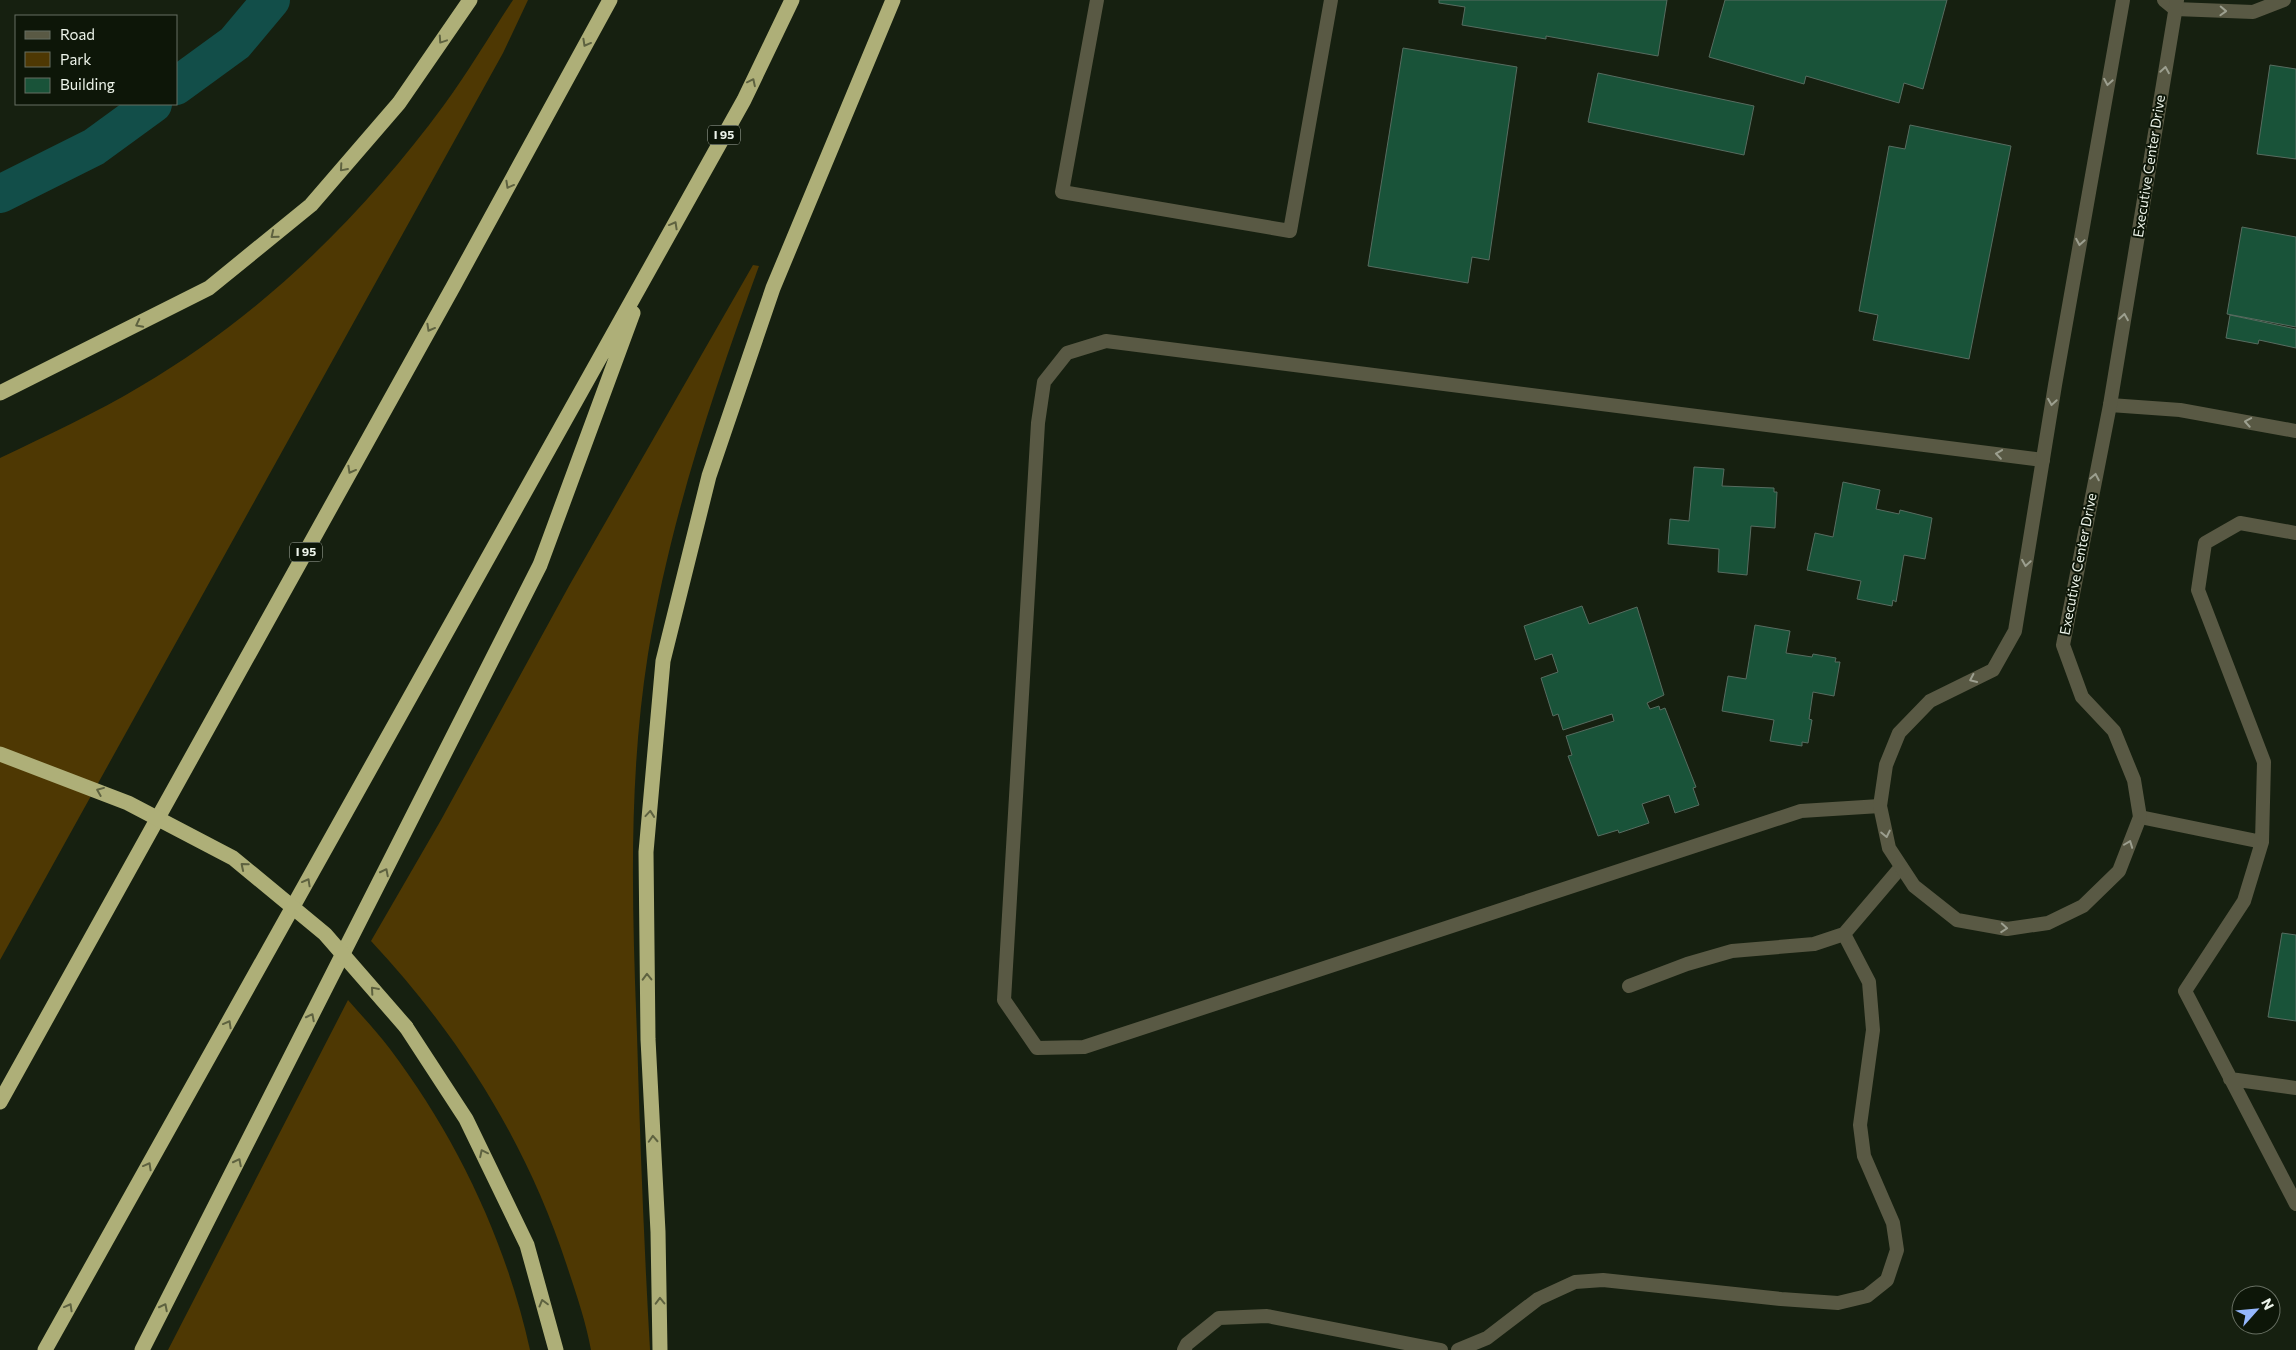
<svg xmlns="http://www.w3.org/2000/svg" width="2296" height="1350" viewBox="0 0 2296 1350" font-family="Commissioner,sans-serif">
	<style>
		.green { fill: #4e3803 }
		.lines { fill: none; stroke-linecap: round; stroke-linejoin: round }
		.canal { stroke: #124e49; stroke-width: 38 }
		.building { fill: #195339; stroke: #576c60 }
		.service { stroke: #595944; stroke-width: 14 }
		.tertiary { stroke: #595944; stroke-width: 14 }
		.motorway { stroke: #aeaf78; stroke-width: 15 }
		.motorway-bridge { stroke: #aeaf78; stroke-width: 15 }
		.oneway { stroke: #9c9f8f }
		.oneway2 { stroke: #5e6240 }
		.labels { text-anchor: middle; stroke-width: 4; stroke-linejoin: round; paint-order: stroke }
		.shield { fill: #0d1608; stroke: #aab1a6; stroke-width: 1 }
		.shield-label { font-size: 12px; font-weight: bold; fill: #edf4ea }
		.street-label { font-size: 14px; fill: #edf4ea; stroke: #0d1608 }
	</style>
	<rect width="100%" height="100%" fill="#162010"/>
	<path class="green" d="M513,0H528L503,53L0,960V458C48,435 96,413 141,386C261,316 363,215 444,105C469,71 490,35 513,0Z
		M753,265L759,266C713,392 670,521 648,654C628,780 632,908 637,1035C640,1140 644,1245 650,1350H591C586,1322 576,1293 567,1266C527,1143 459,1035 371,941L441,820L569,586Z
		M348,1000C362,1016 377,1032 390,1049C457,1138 506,1241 530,1350H168Z"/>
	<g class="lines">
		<path class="canal" d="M176,86L235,43L271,0
			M0,194L94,147L153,104"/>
	</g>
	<path class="building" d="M1439,0H1667L1658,56L1546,36V39L1462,25L1465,7L1439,3Z
		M1725,0H1947L1923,89L1904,83L1899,103L1806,76L1804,84L1709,57Z
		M1403,48L1517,67L1489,260L1472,257L1468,283L1368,266Z
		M2270,65L2296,69V159L2257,154Z
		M1598,73L1754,106L1744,155L1588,122Z
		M1910,125L2011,146L1969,359L1873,340L1878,315L1859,311L1889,146L1905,149Z
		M2242,227L2296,237V327L2227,314Z
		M2230,315L2296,329V348L2259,340L2258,344L2226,338Z
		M1694,467L1724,469L1722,486L1774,488V492H1777L1775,528L1751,526L1747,575L1718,572L1719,549L1668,544L1670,519L1689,521Z
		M1843,482L1880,490L1876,509L1899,514L1900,510L1932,518L1925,559L1904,555L1896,602L1893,600L1892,606L1857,599L1861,581L1807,570L1815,533L1833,537Z
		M1582,606L1589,624L1637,607L1664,695L1647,703L1650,709L1659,706L1660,710L1665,708L1696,787L1693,788L1699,805L1675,813L1669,795L1642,804L1649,823L1619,833L1618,830L1598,836L1568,756L1572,755L1566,736L1614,721L1612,714L1563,730L1558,714L1553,716L1541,678L1558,672L1552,654L1535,660L1524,626Z
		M1755,625L1790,631L1786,653L1812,657L1813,654L1836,658L1835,662H1840L1834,696L1813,692L1809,719L1812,720L1808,743L1802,742V746L1770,741L1774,720L1722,711L1728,676L1746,679Z
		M2282,933L2296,935V1021L2268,1017Z"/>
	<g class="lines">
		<path class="service" d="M1097,0L1062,192L1290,231L1331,0
			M2164,0L2175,9L2253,12L2284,0
			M2110,405L2180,410L2296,431
			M2296,533L2240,523L2205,543L2198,590L2264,762L2262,842L2244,901L2185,991L2296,1204
			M1880,806L1801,811L1084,1047L1037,1048L1004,1000L1038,423L1044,382L1067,353L1106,341L2043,460
			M2140,817L2262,842
			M1629,986L1687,964L1732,951L1814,944L1844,934L1901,867
			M2230,1079L2296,1088
			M1184,1350L1187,1344L1219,1318L1267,1316L1441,1350
			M1458,1350L1487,1338L1538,1299L1575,1282L1603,1280L1781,1299L1838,1303L1867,1296L1887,1280L1897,1250L1893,1223L1864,1156L1860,1125L1873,1030L1869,982L1844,934"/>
		<path class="tertiary" d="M2123,0L2055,385L2015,631L1993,670L1930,701L1899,733L1886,765L1880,806L1889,848L1914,886L1957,920L2007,929L2048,923L2083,906L2119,871L2140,817L2134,780L2114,731L2082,697L2063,645L2110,405L2177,0"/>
		<path class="motorway" d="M0,393L209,288L311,205L399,103L470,0
			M406,1027L466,1119L527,1245L556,1350
			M0,1102L453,287L610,0
			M45,1350L744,100L792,0
			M142,1350L540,565L633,313
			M660,1350L658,1232L648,1039L646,852L663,661L709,476L773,288L893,0"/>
		<path class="motorway-bridge" d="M0,754L128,803L233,858L325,934L406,1027"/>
	</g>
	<defs><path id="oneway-chevron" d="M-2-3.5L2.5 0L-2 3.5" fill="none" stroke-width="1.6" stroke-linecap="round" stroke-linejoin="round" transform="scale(1.25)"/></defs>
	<g class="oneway">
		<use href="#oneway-chevron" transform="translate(2223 11) rotate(2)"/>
		<use href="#oneway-chevron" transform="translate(2165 70) rotate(-81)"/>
		<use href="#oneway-chevron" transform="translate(2108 82) rotate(100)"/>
		<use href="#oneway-chevron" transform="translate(2080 242) rotate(100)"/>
		<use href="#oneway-chevron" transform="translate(2124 317) rotate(-81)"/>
		<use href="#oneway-chevron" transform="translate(2052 402) rotate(99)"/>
		<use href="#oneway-chevron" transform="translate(2248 422) rotate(-170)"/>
		<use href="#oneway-chevron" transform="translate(1999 454) rotate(-172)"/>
		<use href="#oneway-chevron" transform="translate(2095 477) rotate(-79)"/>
		<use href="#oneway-chevron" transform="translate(2026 563) rotate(99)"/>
		<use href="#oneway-chevron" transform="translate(1973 679) rotate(155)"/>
		<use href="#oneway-chevron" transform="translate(1886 834) rotate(78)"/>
		<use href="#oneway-chevron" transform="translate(2129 844) rotate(-69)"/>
		<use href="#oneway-chevron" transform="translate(2004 928) rotate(4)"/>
	</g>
	<g class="oneway2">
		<use href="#oneway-chevron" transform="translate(442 40) rotate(124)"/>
		<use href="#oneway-chevron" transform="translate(586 43) rotate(119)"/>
		<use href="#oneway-chevron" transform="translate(752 82) rotate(-64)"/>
		<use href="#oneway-chevron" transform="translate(343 168) rotate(131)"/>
		<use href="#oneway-chevron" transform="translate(509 185) rotate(119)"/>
		<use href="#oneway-chevron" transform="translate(674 225) rotate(-61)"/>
		<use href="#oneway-chevron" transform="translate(274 235) rotate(141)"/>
		<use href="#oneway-chevron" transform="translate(139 324) rotate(153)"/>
		<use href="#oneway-chevron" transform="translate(430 328) rotate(119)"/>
		<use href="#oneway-chevron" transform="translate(351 470) rotate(119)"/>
		<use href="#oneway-chevron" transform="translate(100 791) rotate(-158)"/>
		<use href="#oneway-chevron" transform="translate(650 814) rotate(-85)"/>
		<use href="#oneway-chevron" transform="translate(244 866) rotate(-140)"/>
		<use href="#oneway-chevron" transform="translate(385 872) rotate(-63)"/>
		<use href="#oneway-chevron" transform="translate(307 882) rotate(-61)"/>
		<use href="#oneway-chevron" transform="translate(647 977) rotate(-91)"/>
		<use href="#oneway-chevron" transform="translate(374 990) rotate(-131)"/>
		<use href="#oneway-chevron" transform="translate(311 1017) rotate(-63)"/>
		<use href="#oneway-chevron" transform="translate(228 1024) rotate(-61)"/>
		<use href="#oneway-chevron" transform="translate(653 1139) rotate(-93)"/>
		<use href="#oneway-chevron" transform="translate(483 1153) rotate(-116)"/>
		<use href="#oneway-chevron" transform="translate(238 1162) rotate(-63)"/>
		<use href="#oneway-chevron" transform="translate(148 1166) rotate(-61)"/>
		<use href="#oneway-chevron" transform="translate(660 1301) rotate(-91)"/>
		<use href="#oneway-chevron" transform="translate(543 1303) rotate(-105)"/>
		<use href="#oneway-chevron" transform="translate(69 1307) rotate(-61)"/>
		<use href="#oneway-chevron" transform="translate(164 1307) rotate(-63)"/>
	</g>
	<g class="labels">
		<g class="shield">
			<rect x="708" y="125.5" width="32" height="19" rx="4"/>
			<rect x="290" y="542.5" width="32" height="19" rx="4"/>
		</g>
		<g class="shield-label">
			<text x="724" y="139">I 95</text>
			<text x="306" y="556">I 95</text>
		</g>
		<g class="street-label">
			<text transform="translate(2149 166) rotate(-81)" y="5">Executive Center Drive</text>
			<text transform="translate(2078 564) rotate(-79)" y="5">Executive Center Drive</text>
		</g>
	</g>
	<rect x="15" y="15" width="162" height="90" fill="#0d1608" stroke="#676f62"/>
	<rect x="25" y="31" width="25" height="8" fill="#595944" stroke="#676f62"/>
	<text x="60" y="40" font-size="15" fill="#edf4ea">Road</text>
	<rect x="25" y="52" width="25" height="15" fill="#4e3803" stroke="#676f62"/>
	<text x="60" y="65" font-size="15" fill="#edf4ea">Park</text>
	<rect x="25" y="78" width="25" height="15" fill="#195339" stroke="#676f62"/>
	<text x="60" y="90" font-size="15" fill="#edf4ea">Building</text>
	<g transform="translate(2256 1310) rotate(63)"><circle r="24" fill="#0d1608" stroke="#676f62"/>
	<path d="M0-4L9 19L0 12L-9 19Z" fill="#94b7fd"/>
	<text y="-8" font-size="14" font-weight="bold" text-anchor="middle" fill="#edf4ea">N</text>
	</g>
</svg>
